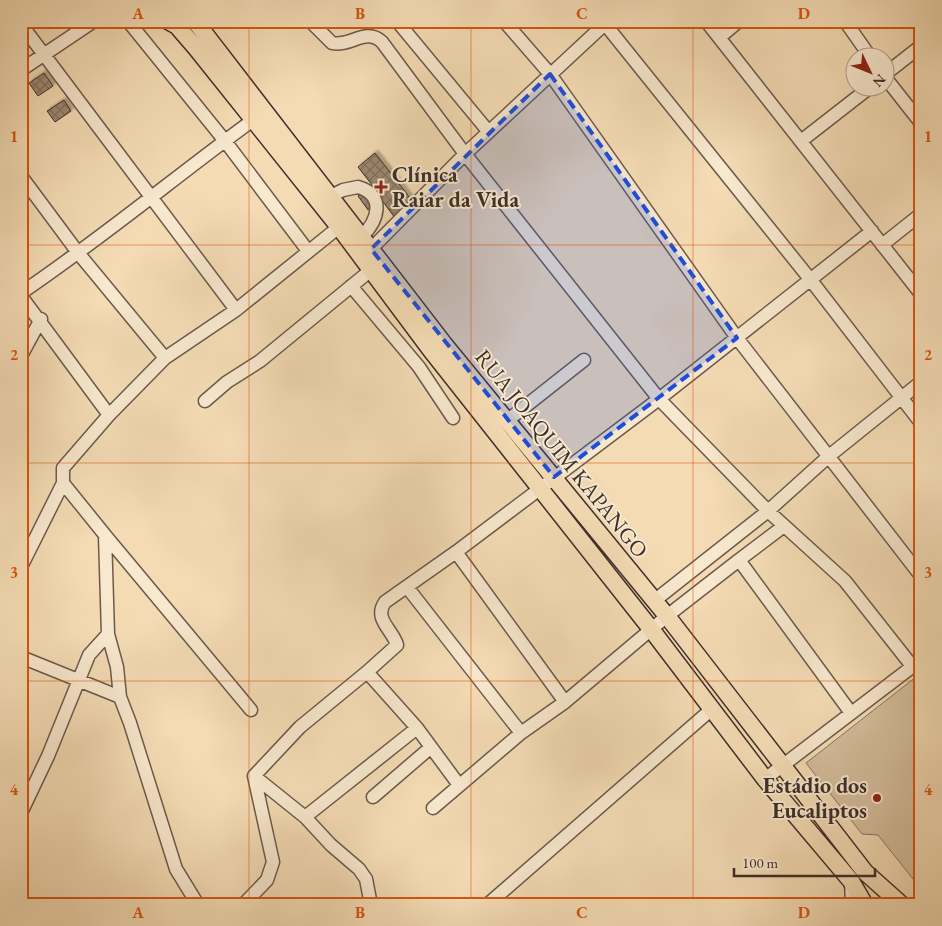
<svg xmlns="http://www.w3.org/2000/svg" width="942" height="926" viewBox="0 0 942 926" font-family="'EB Garamond',serif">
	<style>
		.garden { fill: #d5be9d; stroke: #897664 }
		.building { fill: url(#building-cross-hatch); stroke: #3d2f2a; filter: url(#shadow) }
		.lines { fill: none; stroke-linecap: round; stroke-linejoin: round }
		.minor-casing { stroke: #6b5a4c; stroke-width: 15 }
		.major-casing { stroke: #3d2f2a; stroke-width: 19 }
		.minor { stroke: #f8e8ce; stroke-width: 12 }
		.major { stroke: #f4dbb4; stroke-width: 16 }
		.marked { fill: #1d4ed8; fill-opacity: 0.2; stroke: #1d4ed8; stroke-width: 4; stroke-dasharray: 10 6; stroke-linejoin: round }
		.grid { fill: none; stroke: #d7550f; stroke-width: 1; stroke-opacity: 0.55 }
		.poi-dot { fill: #8f2418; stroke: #f8e8ce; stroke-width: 2 }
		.labels { text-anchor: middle; stroke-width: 4; stroke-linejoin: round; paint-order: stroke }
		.poi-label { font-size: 22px; font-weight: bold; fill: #3d2f2a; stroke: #f8e8ce; text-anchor: start }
		.street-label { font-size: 22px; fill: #3d2f2a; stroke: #f8e8ce }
		.neatline { fill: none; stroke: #d7550f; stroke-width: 2 }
		.grid-label { font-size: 16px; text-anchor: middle; font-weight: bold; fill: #d7550f }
	</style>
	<defs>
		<pattern id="building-cross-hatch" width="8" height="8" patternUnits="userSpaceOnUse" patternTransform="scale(1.25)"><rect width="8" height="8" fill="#9c8872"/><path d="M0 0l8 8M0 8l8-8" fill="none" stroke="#80705e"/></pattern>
		<filter id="shadow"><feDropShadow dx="3" dy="-3" stdDeviation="1" flood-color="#0004"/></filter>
	</defs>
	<rect width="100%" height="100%" fill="#f4dbb4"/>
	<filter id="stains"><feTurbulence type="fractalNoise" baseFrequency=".004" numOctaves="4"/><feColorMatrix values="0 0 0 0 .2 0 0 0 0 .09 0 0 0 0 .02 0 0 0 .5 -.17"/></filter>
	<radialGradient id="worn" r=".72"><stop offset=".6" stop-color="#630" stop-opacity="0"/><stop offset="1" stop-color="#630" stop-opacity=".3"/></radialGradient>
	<path class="garden" d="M921,673V889L878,835L862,834L806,763Z"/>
	<path class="building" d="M44,73L53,86L38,96L29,83Z
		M64,100L71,111L55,122L47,111Z
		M375,153L414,203L395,218L381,199L368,210L358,196L372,185L358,167Z"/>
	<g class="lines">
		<g class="minor-casing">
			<path id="minor" d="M128,21L225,141L308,251
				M310,21L332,43C350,47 366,27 382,42L465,154L659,399L768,511L845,581L912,666
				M397,21L488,131
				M504,21L550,74L737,338L921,576
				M706,21L921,294
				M845,21L871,58
				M21,24L236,310
				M605,24L810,279L921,423
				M720,37L739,21
				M21,70L94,21
				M884,75L921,46
				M884,76L921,123
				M801,141L869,88
				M21,176L79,254L165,358
				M331,196L343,190L358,187C386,195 378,221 362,236
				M882,245L921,214
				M371,249L465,154L608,21
				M351,286L419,367L453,418
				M21,293C101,239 175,177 253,120
				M21,296L109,415
				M21,356L41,319
				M205,401L227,382L260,361L371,270
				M508,420L584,360
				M105,535L251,710
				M456,552L565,702
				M739,560L784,526
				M21,567L63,483
				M407,587L521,733
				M654,601L768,511L829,456L921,382
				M21,657L120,697
				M254,776L305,817L331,845L359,869L366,879L371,905
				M765,779L921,660
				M459,785L417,728L367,672L397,645C393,630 373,619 385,602L456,552L659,399L872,231
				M373,797L430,748
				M433,808L521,733L565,702L667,616L739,560L851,713
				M21,813L48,756L89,655L108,634
				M305,817L417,728
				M851,881L852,905
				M198,905L176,869L130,723L120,697L117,667L108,634L105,535L63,483V468L109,415L165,358L236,310L339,227
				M243,905L267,880L273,862L254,776L300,727L367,672
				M487,905L713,708"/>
		</g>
		<g class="major-casing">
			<path id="major" d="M168,21L177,26L196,48L339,227L430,349L651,629L765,779L851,881L865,905
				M195,21L444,344L667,616L865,872L902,905"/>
		</g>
		<use href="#minor" class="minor"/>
		<use href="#major" class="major"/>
	</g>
	<path class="marked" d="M550,74L737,338L554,477L371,249Z"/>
	<path class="grid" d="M249,21V905M471,21V905M693,21V905M21,245H921M21,463H921M21,681H921"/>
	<g class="poi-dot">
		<path d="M378.5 179.5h5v5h5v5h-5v5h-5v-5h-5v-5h5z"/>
		<circle cx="877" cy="798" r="5"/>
	</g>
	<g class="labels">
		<g class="poi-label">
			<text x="392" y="182">Clínica<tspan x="392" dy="25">Raiar da Vida</tspan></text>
			<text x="867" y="793" text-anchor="end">Estádio dos<tspan x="867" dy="25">Eucaliptos</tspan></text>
		</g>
		<g class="street-label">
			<text transform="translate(562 453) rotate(51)" y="8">RUA JOAQUIM KAPANGO</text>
		</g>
	</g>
	<rect width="942" height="926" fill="none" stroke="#f4dbb4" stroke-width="55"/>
	<g transform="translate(870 72) rotate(133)"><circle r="24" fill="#f8e8ce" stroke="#ad9e8c"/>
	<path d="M0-4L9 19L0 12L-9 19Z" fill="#8f2418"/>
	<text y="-8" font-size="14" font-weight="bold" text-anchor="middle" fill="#3d2f2a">N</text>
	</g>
	<path d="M734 868v8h141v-8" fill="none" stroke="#3d2f2a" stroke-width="2.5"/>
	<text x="742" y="868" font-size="15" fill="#3d2f2a" stroke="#f8e8ce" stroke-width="4" paint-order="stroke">100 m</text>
	<rect x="28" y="28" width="886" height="870" class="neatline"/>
	<g class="grid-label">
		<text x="138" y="19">A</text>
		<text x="360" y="19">B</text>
		<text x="582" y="19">C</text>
		<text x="804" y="19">D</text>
		<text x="14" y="142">1</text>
		<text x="928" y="142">1</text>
		<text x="14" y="360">2</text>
		<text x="928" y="360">2</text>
		<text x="14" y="578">3</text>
		<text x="928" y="578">3</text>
		<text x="14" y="795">4</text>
		<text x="928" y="795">4</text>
		<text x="138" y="918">A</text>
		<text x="360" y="918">B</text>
		<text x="582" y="918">C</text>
		<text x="804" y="918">D</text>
	</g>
	<rect width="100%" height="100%" filter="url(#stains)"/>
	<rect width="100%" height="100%" fill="url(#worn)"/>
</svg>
